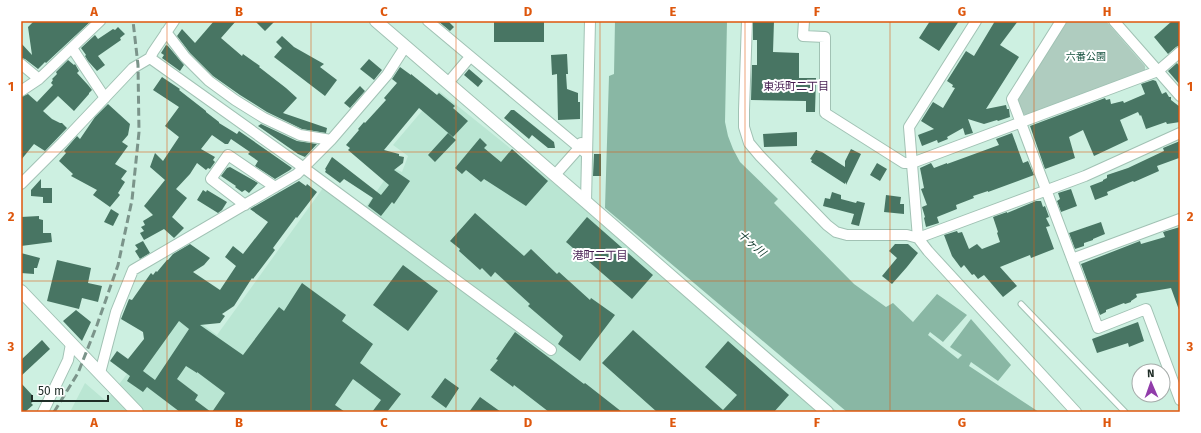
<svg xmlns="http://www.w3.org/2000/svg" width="1201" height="433" viewBox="0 0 1201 433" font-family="'Fira Sans','Noto Sans JP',sans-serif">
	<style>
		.built { fill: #bae6d3 }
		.green { fill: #afccbf }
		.water { fill: #89b7a4 }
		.building { fill: #487563; fill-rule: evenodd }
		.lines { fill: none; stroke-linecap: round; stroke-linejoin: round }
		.service-casing { stroke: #a1c2b4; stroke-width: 7 }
		.minor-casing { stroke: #a1c2b4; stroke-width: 12 }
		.tertiary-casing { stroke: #a1c2b4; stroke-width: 14 }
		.service { stroke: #fff; stroke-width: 5 }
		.minor { stroke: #fff; stroke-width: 10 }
		.tertiary { stroke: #fff; stroke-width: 12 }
		.rail { stroke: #7b948a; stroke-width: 3; stroke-dasharray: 8 4; stroke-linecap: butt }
		.grid { fill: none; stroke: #de570d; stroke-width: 1; stroke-opacity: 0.55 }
		.labels { text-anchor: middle; stroke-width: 4; stroke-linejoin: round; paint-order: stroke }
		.park-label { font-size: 10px; fill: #114e3b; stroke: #fff }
		.neighbourhood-label { font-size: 11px; fill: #451c51; stroke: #fff }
		.water-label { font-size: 11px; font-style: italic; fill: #0d3729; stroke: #fff }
		.neatline { fill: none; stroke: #de570d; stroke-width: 1.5 }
		.grid-label { font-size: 13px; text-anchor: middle; font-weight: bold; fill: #de570d }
	</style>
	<rect width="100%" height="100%" fill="#cdf0e1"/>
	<path class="built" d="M439,91L838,412H70L85,383L106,401L179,307L217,335L328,181L365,208L393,168L402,172L408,156L393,145Z"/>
	<path class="green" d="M1067,21H1106L1145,66V72L1027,116L1022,113L1018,103L1019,96Z"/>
	<path class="water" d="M615,21H727L725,122L728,136L733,149L740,162L778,199L774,203L854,284L886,307L893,303L913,322L937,294L967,315L943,342L930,332L928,335L958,359L962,355L950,347L971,319L1011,365L998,381L971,362L969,366L1039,412H847L605,208L609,76L614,74Z"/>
	<path class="building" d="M34,21H91L46,63L45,62L38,69L25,59L21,58V43L32,55L28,27Z
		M214,21H236L221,38L242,56L243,54L260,66L259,67L286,88L297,98L283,113L327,128L326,133L302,129L267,112L240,95L213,76L190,53L177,36L182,29L195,43Z
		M255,21H275L265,31Z
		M438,21H448L454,27L450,31Z
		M494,21H544V42H494Z
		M753,21H774L773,52L799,53V78H816L815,112H806V101L751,100L752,65H757V40H753Z
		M930,21H959L939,51L919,38Z
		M995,21H1018L1000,45L1019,57L986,109L1006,105L1007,109H1009L1010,117L998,121L997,120L984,124L968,119L973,133L965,135L963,128L947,137L948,139L938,143L937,140L922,146L918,135L934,129L921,121L933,102L943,108L955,88L952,87L953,85L947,81L966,51L974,56Z
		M1172,21H1180V45L1176,47L1168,54L1154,37Z
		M118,27L125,34L120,38L121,40L98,56L105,65L97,71L88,61L85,56L86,55L81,48L95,35L98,39L113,29L115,30Z
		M282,36L294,47L324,64L320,67L337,80L325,96L274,57L282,48L276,42Z
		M166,45L168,46L184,65L180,71L162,58L164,55L161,53Z
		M567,54L568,74H566L567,89L578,93V102H580V119L558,120L557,74L552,75L551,55Z
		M369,59L382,70L374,80L360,69Z
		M68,60L74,65L75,64L79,71L77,73L88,85L92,90L89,93V94L74,111L58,96L43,111L52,119L60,123H62L67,128L45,151L34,144L21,160V97L28,94L37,102L53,85L51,83L53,80L52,79L57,74L56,72Z
		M1177,63L1180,67V85L1168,71Z
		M400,67L411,75V74L437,95L439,93L455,106L453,108L468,121L453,137L419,108L384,150L399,154V156L404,157L403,163L394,170L410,181L394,204L392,202L381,216L368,206L373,198L344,179L340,183L325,172L326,170L325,169L332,157L381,195L389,185L348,150L350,148L346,145L359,130L358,129L364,122L365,123L386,100L384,98L397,83L392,79Z
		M469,69L483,81L478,87L464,75Z
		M162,77L180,89L179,90L206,111V112L219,122V123L237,134L239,131L292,168L290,170L275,179L255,166L258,161L248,154L250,152L231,139L228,144H225L212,135L201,149L215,157L213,160L215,162L210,169L208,168L206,170L197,163L190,174L176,189L187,198L172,217L184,228L174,238L164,229L144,240L140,233L144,231L141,227L145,225L143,221L153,215L144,206L165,180L150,167L155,153L163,161L179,137L165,126L179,107L153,90Z
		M1153,80L1156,81L1162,94L1166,92L1169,97H1171V100L1180,107V122L1167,124L1166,122L1146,129L1141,115L1140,116L1138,112L1120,120L1128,140L1094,156L1083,130L1069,137L1075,158L1045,169L1030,126L1105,98L1106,100L1110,99L1111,104L1123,101L1124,103L1145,94L1141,84Z
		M360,86L365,91L350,108L344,103Z
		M108,104L130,124L128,135L122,142L128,146L115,164L127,171L121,179L125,182L118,193L120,195L110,207L93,195L97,190L71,176L73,174L59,161L66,153L64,151L77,136L80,139L95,117Z
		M511,110H514L554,142L555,148H548L532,135L529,139L504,118Z
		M261,124L297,141L317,144L305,157L298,154L258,126Z
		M797,132V146L764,147L763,134Z
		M448,133L456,140L435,162L428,155Z
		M1012,133L1023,163L1028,161L1034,175L988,192V191L973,196L974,198L956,205L957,209L937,217L939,223L926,227L924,218L925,217L922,207L927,205L921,189L924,188L920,168L931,163L934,168L947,163V164L999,145L996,139Z
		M480,138L487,145L484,148L501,162L512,149L548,181L526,206L484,179L481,182L466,170L462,174L455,168Z
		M1180,141V155H1179V158L1157,166L1159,171L1134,182L1133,181L1107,192L1108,195L1095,200L1090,186L1103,181V180L1107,178V175L1128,168L1164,151L1163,148Z
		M851,149L861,154L846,185V182L845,184L811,162L812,160L810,159L816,150L822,152L845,167V161Z
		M594,154H601V176H593Z
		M877,163L887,169L880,181L870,175Z
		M230,167L258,183L249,193L245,190L242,192L235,187L236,186L221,176L227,168Z
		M41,179V188H52V203H43V197L31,196V190Z
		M299,181L306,186L307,184L317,192L297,218L296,217L273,248L275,250L253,279L252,278L234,306L222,314L225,316L220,323L200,325L243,355L279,307L284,311L302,283L346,315L342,321L373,344L360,363L401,394L387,412H372L381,400L353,379L335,405L345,412H212L225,393L197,372V373L186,366L177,379L198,395L195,400L211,412H180L147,387L143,392L127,381L130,376L110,361L117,351L128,359L144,339L143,332L121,319L129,299L132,300L151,273L153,275L156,271L157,272L167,260H168L173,254L190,244L210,258L204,265L193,272L220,290L236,266L225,257L233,246L243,254L268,222L250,209ZM179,321L189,329L155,380L143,371Z
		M1071,189L1077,206L1061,212L1057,201L1060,199L1058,193Z
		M203,190L206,192L207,190L227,202L222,210L218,213L197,200Z
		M832,192L841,195V199L856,203L857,201L865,203L859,226L851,224L854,214L823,206L825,198L830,199Z
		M886,195L901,197L900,204H904V214L884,212Z
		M1036,201H1041L1043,207L1045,206L1049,217L1046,218L1050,226L1046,227L1054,249L1031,258L1030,255L1000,267L1017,286L1003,297L984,275L978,279L974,274L972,275L964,265L961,268L952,256L944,235L957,231L958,233L962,232L969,249L977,244L982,249L1000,242L997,233L998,232L993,217L1007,212V213Z
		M111,209L119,214L113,226L104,222Z
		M475,213L524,256L531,249L557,274L559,272L590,300L591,298L615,315L580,361L558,344L563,336L528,306L530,304L495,272L491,277L482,268L480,270L459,251L460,249L450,241Z
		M39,216V219L43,220V233H51L52,242L21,246V217Z
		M587,217L653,275L632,299L566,242Z
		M1101,222L1105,234L1093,239V240L1084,243V246L1075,249L1069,233Z
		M1180,227V310H1179L1171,288L1136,294L1137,297L1131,301V302L1125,304L1124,303L1106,310V312L1100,315L1081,264L1140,241L1141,244L1165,237L1163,232Z
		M143,241L150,253L140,259L135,251L138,249L135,245Z
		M895,244H908L918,253L907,267L892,284L882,276L897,258L889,251Z
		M21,253L40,258L37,268H34V274L21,273Z
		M57,260L91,268L88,283L102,286L98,302L82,298L79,309L47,301Z
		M403,265L438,291L408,331L373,305Z
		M76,310L91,322L82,341L63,321Z
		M1138,322L1144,341L1129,347L1128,343L1097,353L1092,339Z
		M633,330L723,410L737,395L705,367L728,341L789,395L774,412H657L602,363Z
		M515,332L584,384L585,383L622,412H549L514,385L513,387L490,370L498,360L496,359Z
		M42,340L50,349L21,376V360Z
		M445,378L459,388L446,408L431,397Z
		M21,383L33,396L31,398L34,401L31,403L33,405L25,412H21Z
		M480,397L501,412H469Z"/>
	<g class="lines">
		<g class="service-casing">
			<path id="service" d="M1021,304L1125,412"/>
		</g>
		<g class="minor-casing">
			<path id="minor" d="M428,21L587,154
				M747,21L744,110V127L749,143L760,156L827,225L836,232L847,235H907L918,238L1085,176L1180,133
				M804,21L803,36L825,37V113L904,163H912L1158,71L1180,52
				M976,21L909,127L918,238L928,251L1076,412
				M1061,21L1012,99L1098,328L1146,309L1180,400
				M1114,21L1180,96
				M166,32L185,57L209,81L235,100L264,118L300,135L331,140
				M72,48L105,98
				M150,58L304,168L551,350
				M21,64L39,79
				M448,83L470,57
				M21,91L39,79L100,21
				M555,175L579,148L581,143
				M21,184L62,143L133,68L150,58L153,52L174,21
				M586,202L590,21
				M245,205L211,179L228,155L275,187
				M1072,259L1180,219
				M100,373L116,312L133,270L297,174L331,140L387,75L405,47
				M43,412L68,360L71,344"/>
		</g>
		<g class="tertiary-casing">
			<path id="tertiary" d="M376,21L586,202L827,412
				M21,291L137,412"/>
		</g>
		<use href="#service" class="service"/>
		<use href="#minor" class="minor"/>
		<use href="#tertiary" class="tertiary"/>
		<path class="rail" d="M54,412L78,373L97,325L118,265L132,200L139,132L138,65L133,21"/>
	</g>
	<path class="grid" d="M167,21V412M311,21V412M456,21V412M600,21V412M745,21V412M890,21V412M1034,21V412M21,152H1180M21,281H1180"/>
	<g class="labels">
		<g class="park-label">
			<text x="1086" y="60">六番公園</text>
		</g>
		<g class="neighbourhood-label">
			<text x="796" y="90">東浜町二丁目</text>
			<text x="600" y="259">港町二丁目</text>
		</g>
		<g class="water-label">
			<text transform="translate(752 243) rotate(41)" y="4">十ヶ川</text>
		</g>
	</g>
	<rect width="1201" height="433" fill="none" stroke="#ffffff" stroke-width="44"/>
	<g transform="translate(1151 383) rotate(358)"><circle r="19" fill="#ffffff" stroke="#a5aba9"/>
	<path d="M0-3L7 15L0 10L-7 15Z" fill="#913caa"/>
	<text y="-6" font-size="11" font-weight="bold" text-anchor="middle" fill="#1f2d27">N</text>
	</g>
	<path d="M32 395v6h76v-6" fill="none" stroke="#1f2d27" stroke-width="2"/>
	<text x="38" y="395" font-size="12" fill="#1f2d27" stroke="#ffffff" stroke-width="3" paint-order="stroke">50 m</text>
	<rect x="22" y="22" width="1157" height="389" class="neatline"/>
	<g class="grid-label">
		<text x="94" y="16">A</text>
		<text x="239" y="16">B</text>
		<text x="384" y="16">C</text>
		<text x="528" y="16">D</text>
		<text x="673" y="16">E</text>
		<text x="817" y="16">F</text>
		<text x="962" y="16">G</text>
		<text x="1107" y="16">H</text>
		<text x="11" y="91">1</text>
		<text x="1190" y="91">1</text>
		<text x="11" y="221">2</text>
		<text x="1190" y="221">2</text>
		<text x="11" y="351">3</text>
		<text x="1190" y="351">3</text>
		<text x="94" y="427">A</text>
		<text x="239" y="427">B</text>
		<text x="384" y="427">C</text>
		<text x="528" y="427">D</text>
		<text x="673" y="427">E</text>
		<text x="817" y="427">F</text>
		<text x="962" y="427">G</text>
		<text x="1107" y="427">H</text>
	</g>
</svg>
